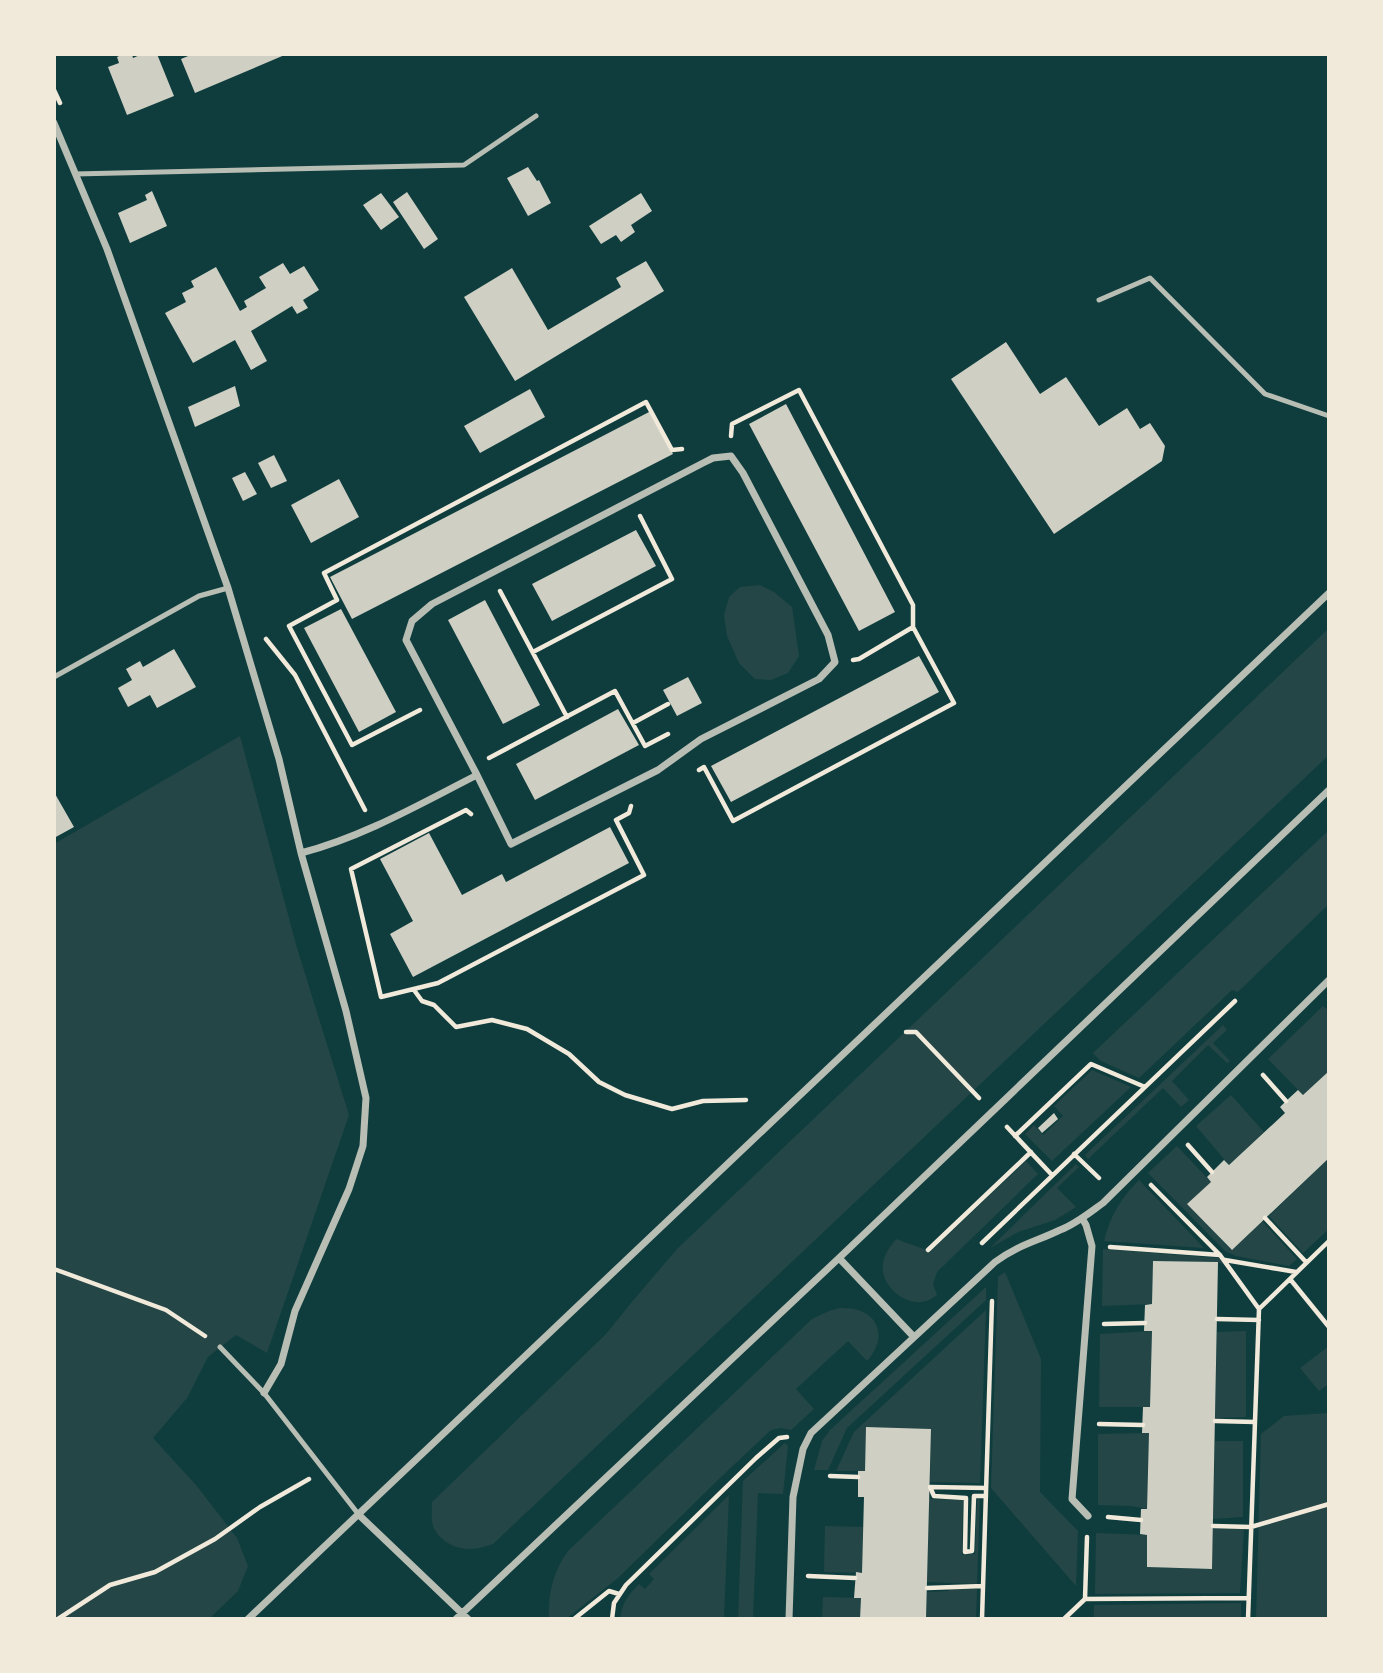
<svg xmlns="http://www.w3.org/2000/svg" width="1383" height="1673" viewBox="0 0 1383 1673" font-family="Mulish,sans-serif">
	<style>
		.green { fill: #244646 }
		.building { fill: #cfcfc3 }
		.lines { fill: none; stroke-linecap: round; stroke-linejoin: round }
		.path { stroke: #f1e9da; stroke-width: 4.5 }
		.service { stroke: #b8beb3; stroke-width: 5 }
		.minor { stroke: #b8beb3; stroke-width: 7 }
	</style>
	<rect width="100%" height="100%" fill="#0f3d3e"/>
	<path class="green" d="M760,585L774,592L792,607L799,656L788,673L771,680L755,679L739,663L727,636L724,615L729,597L740,587Z
		M1329,628V755L493,1544C486,1546 478,1549 471,1549C456,1550 438,1540 433,1526C431,1518 432,1510 432,1502L606,1334L631,1303L677,1249Z
		M240,736L297,948L349,1115L267,1353L236,1335L208,1357L187,1398L153,1438L196,1485L237,1538L248,1566L238,1591L209,1619H54V844Z
		M1329,830V904L1238,992L1232,990L1139,1078L1101,1061L1093,1053Z
		M1323,1006L1329,1011V1071L1303,1095L1268,1059Z
		M1223,1025L1227,1030L1213,1043L1230,1061L1227,1063L1208,1045L1172,1081L1189,1100L1181,1107L1163,1088L1088,1159L1085,1155Z
		M1092,1070L1131,1087L1052,1161L1025,1134L1034,1125L1043,1135L1063,1116L1054,1106Z
		M1231,1095L1264,1132L1229,1165L1196,1126Z
		M1177,1146L1211,1182L1188,1204L1231,1250L1262,1221L1297,1259L1289,1266L1236,1256L1225,1251L1148,1173Z
		M1329,1158V1229L1303,1253L1269,1216Z
		M1026,1161L1038,1174L937,1272L933,1284L937,1295C933,1298 928,1301 922,1302C902,1304 880,1284 883,1264C884,1254 890,1247 896,1239L924,1249L929,1253Z
		M1076,1164L1079,1167L1057,1188L1076,1207L1055,1220L1018,1232L990,1248Z
		M1139,1180L1204,1248L1104,1241C1110,1216 1121,1198 1139,1180Z
		M1103,1249L1219,1258L1225,1265L1218,1262L1153,1261L1152,1304L1102,1306Z
		M1005,1272L1041,1359L1040,1492L1078,1531L1076,1586L991,1488L998,1277Z
		M986,1287V1300L847,1428L828,1470H814L822,1441L830,1430Z
		M840,1308C875,1306 891,1334 867,1361L848,1341L796,1389L814,1409L791,1430L781,1428L771,1430L719,1479L618,1578L566,1619H549C548,1593 553,1572 568,1551L812,1319L829,1311Z
		M986,1310L980,1483L930,1482L931,1429L867,1427L865,1471H836L854,1432Z
		M1152,1331L1150,1407H1099L1100,1334Z
		M1246,1331V1417L1215,1418L1217,1332Z
		M1329,1346V1384L1319,1391L1300,1368Z
		M1329,1413V1619H1256L1261,1434L1284,1416Z
		M1149,1433L1147,1509L1131,1506L1098,1505V1434Z
		M1215,1441H1243V1517L1213,1519Z
		M785,1443L788,1446L783,1494L758,1493L753,1619H738L743,1481Z
		M729,1495L724,1619H620C622,1603 628,1595 639,1584L645,1589L654,1579L649,1574Z
		M929,1499L963,1500L962,1555L975,1554L977,1499H980L977,1584L927,1582Z
		M825,1526L863,1527L862,1573L824,1572Z
		M1213,1529H1244L1240,1593L1095,1594L1096,1533L1147,1535V1567L1211,1569Z
		M949,1589H977L976,1619H926L927,1592L948,1591Z
		M823,1597L861,1598L860,1619H822Z
		M1241,1603V1619H1094V1605Z"/>
	<path class="building" d="M123,54H132L133,58L142,54H157L174,96L127,115L108,67L119,63L117,57Z
		M193,54H287L195,93L181,59Z
		M528,167L537,181L539,180L551,203L528,216L507,178Z
		M152,191L167,226L130,243L118,213L147,200L145,195Z
		M407,192L438,239L424,249L393,202Z
		M381,193L399,217L381,230L363,205Z
		M641,193L652,211L631,225L635,232L621,242L616,235L601,244L589,226Z
		M646,261L664,291L515,381L464,297L512,268L548,330L621,287L616,278Z
		M283,263L290,274L304,266L319,290L303,300L308,308L297,314L292,306L251,331L267,361L251,370L235,340L193,363L165,313L186,302L182,293L194,287L191,281L216,267L240,311L247,307L244,301L266,288L259,277Z
		M1006,342L1040,394L1066,377L1099,426L1127,408L1140,429L1150,423L1165,446L1162,461L1054,534L951,379Z
		M235,386L240,406L195,427L188,407Z
		M530,389L545,417L480,453L464,426Z
		M786,404L895,612L859,631L749,424Z
		M651,411L673,454L352,619L330,577Z
		M274,455L287,481L271,488L258,463Z
		M245,472L257,494L243,501L232,478Z
		M339,479L359,517L311,543L291,505Z
		M636,530L656,566L552,621L532,584Z
		M485,600L540,705L503,724L448,620Z
		M341,609L396,712L359,732L304,628Z
		M174,649L196,687L157,708L150,695L128,707L118,688L132,680L126,669L140,661L143,667Z
		M919,656L939,692L731,802L711,766Z
		M688,677L702,703L677,716L663,690Z
		M618,709L639,745L535,800L516,764Z
		M54,792L74,827L54,838Z
		M610,827L629,863L413,977L390,934L413,921L380,859L429,833L462,895L502,874L506,882Z
		M1329,1071V1158L1232,1250L1187,1204L1211,1182L1207,1177L1224,1160L1229,1165L1285,1113L1280,1107L1286,1101L1298,1090L1303,1095Z
		M1054,1113L1058,1119L1042,1133L1038,1128Z
		M1153,1261L1218,1262L1212,1569L1147,1567V1535L1140,1534L1141,1509H1147L1149,1433H1142L1143,1407H1150L1152,1331H1144L1145,1305L1152,1304Z
		M866,1427L931,1429L926,1619H860L861,1598H854L856,1572L862,1573L864,1497H858V1471H865Z"/>
	<g class="lines">
		<path class="path" d="M54,90L60,103
			M731,436L732,424L799,390L913,605V627
			M500,591L567,717
			M266,639L295,675L365,810
			M533,652L672,579L640,516
			M420,710L352,745L289,626L337,600L324,573L646,402L672,450L682,449
			M633,723L668,704
			M489,758L615,691L645,746L668,734
			M699,770L704,767L733,821L954,703L913,627L859,659L853,660
			M471,814L466,810L351,869L381,997L438,983L644,875L616,820L629,813L631,806
			M414,990L422,1001L434,1005L456,1027L492,1020L527,1029L569,1054L599,1082L625,1095L672,1109L703,1101L746,1100
			M906,1032H916L979,1098
			M1263,1075L1286,1101
			M1007,1127L1052,1175
			M1015,1136L1091,1064L1145,1087
			M1188,1145L1212,1172
			M1074,1154L1099,1178
			M1151,1185L1220,1255L1259,1309
			M1265,1218L1306,1262
			M982,1243L1235,1001
			M1110,1247L1220,1255
			M928,1250L1031,1152
			M1225,1260L1296,1272
			M54,1269L166,1310L205,1336
			M1290,1279L1329,1327
			M1217,1319L1259,1320
			M1104,1324L1145,1323
			M1215,1421L1255,1422
			M1099,1424L1143,1425
			M830,1476L858,1477
			M986,1488L930,1487L934,1496L966,1498L965,1552L972,1551L974,1496H986
			M1108,1517L1141,1520
			M1213,1526L1251,1527L1329,1504
			M808,1576L855,1578
			M927,1588L983,1586
			M1085,1599L1087,1537
			M58,1619L110,1585L155,1572L215,1539L260,1507L309,1479
			M574,1619L609,1591L619,1594
			M612,1619L614,1603L626,1585L756,1458L779,1438L787,1437
			M982,1619L992,1301
			M1064,1619L1085,1599L1249,1598
			M1248,1619L1259,1309L1329,1241"/>
		<path class="service" d="M75,174L464,165L536,116
			M1099,300L1150,278L1265,394L1329,416
			M54,677L199,596L228,588
			M220,1347L264,1393L359,1515"/>
		<path class="minor" d="M54,123L107,249L228,588L279,759L301,853L346,1011L366,1098L363,1146L349,1189L295,1311L281,1364L264,1393
			M301,853C363,837 420,804 477,775L406,640L412,621L432,604L703,463L713,458L731,456L743,473L828,635L835,662L819,679L701,739L658,770L511,844L477,775
			M1082,1218L1086,1225L1092,1246L1072,1499L1088,1516
			M839,1258L914,1337
			M359,1515L468,1619
			M248,1619L1329,593
			M456,1619L839,1258L1329,790
			M789,1619L793,1497L803,1449L811,1433L995,1262C1018,1245 1035,1242 1060,1230C1076,1224 1089,1213 1103,1203L1329,980"/>
	</g>
	<rect width="1383" height="1673" fill="none" stroke="#f1e9da" stroke-width="112"/>
</svg>
